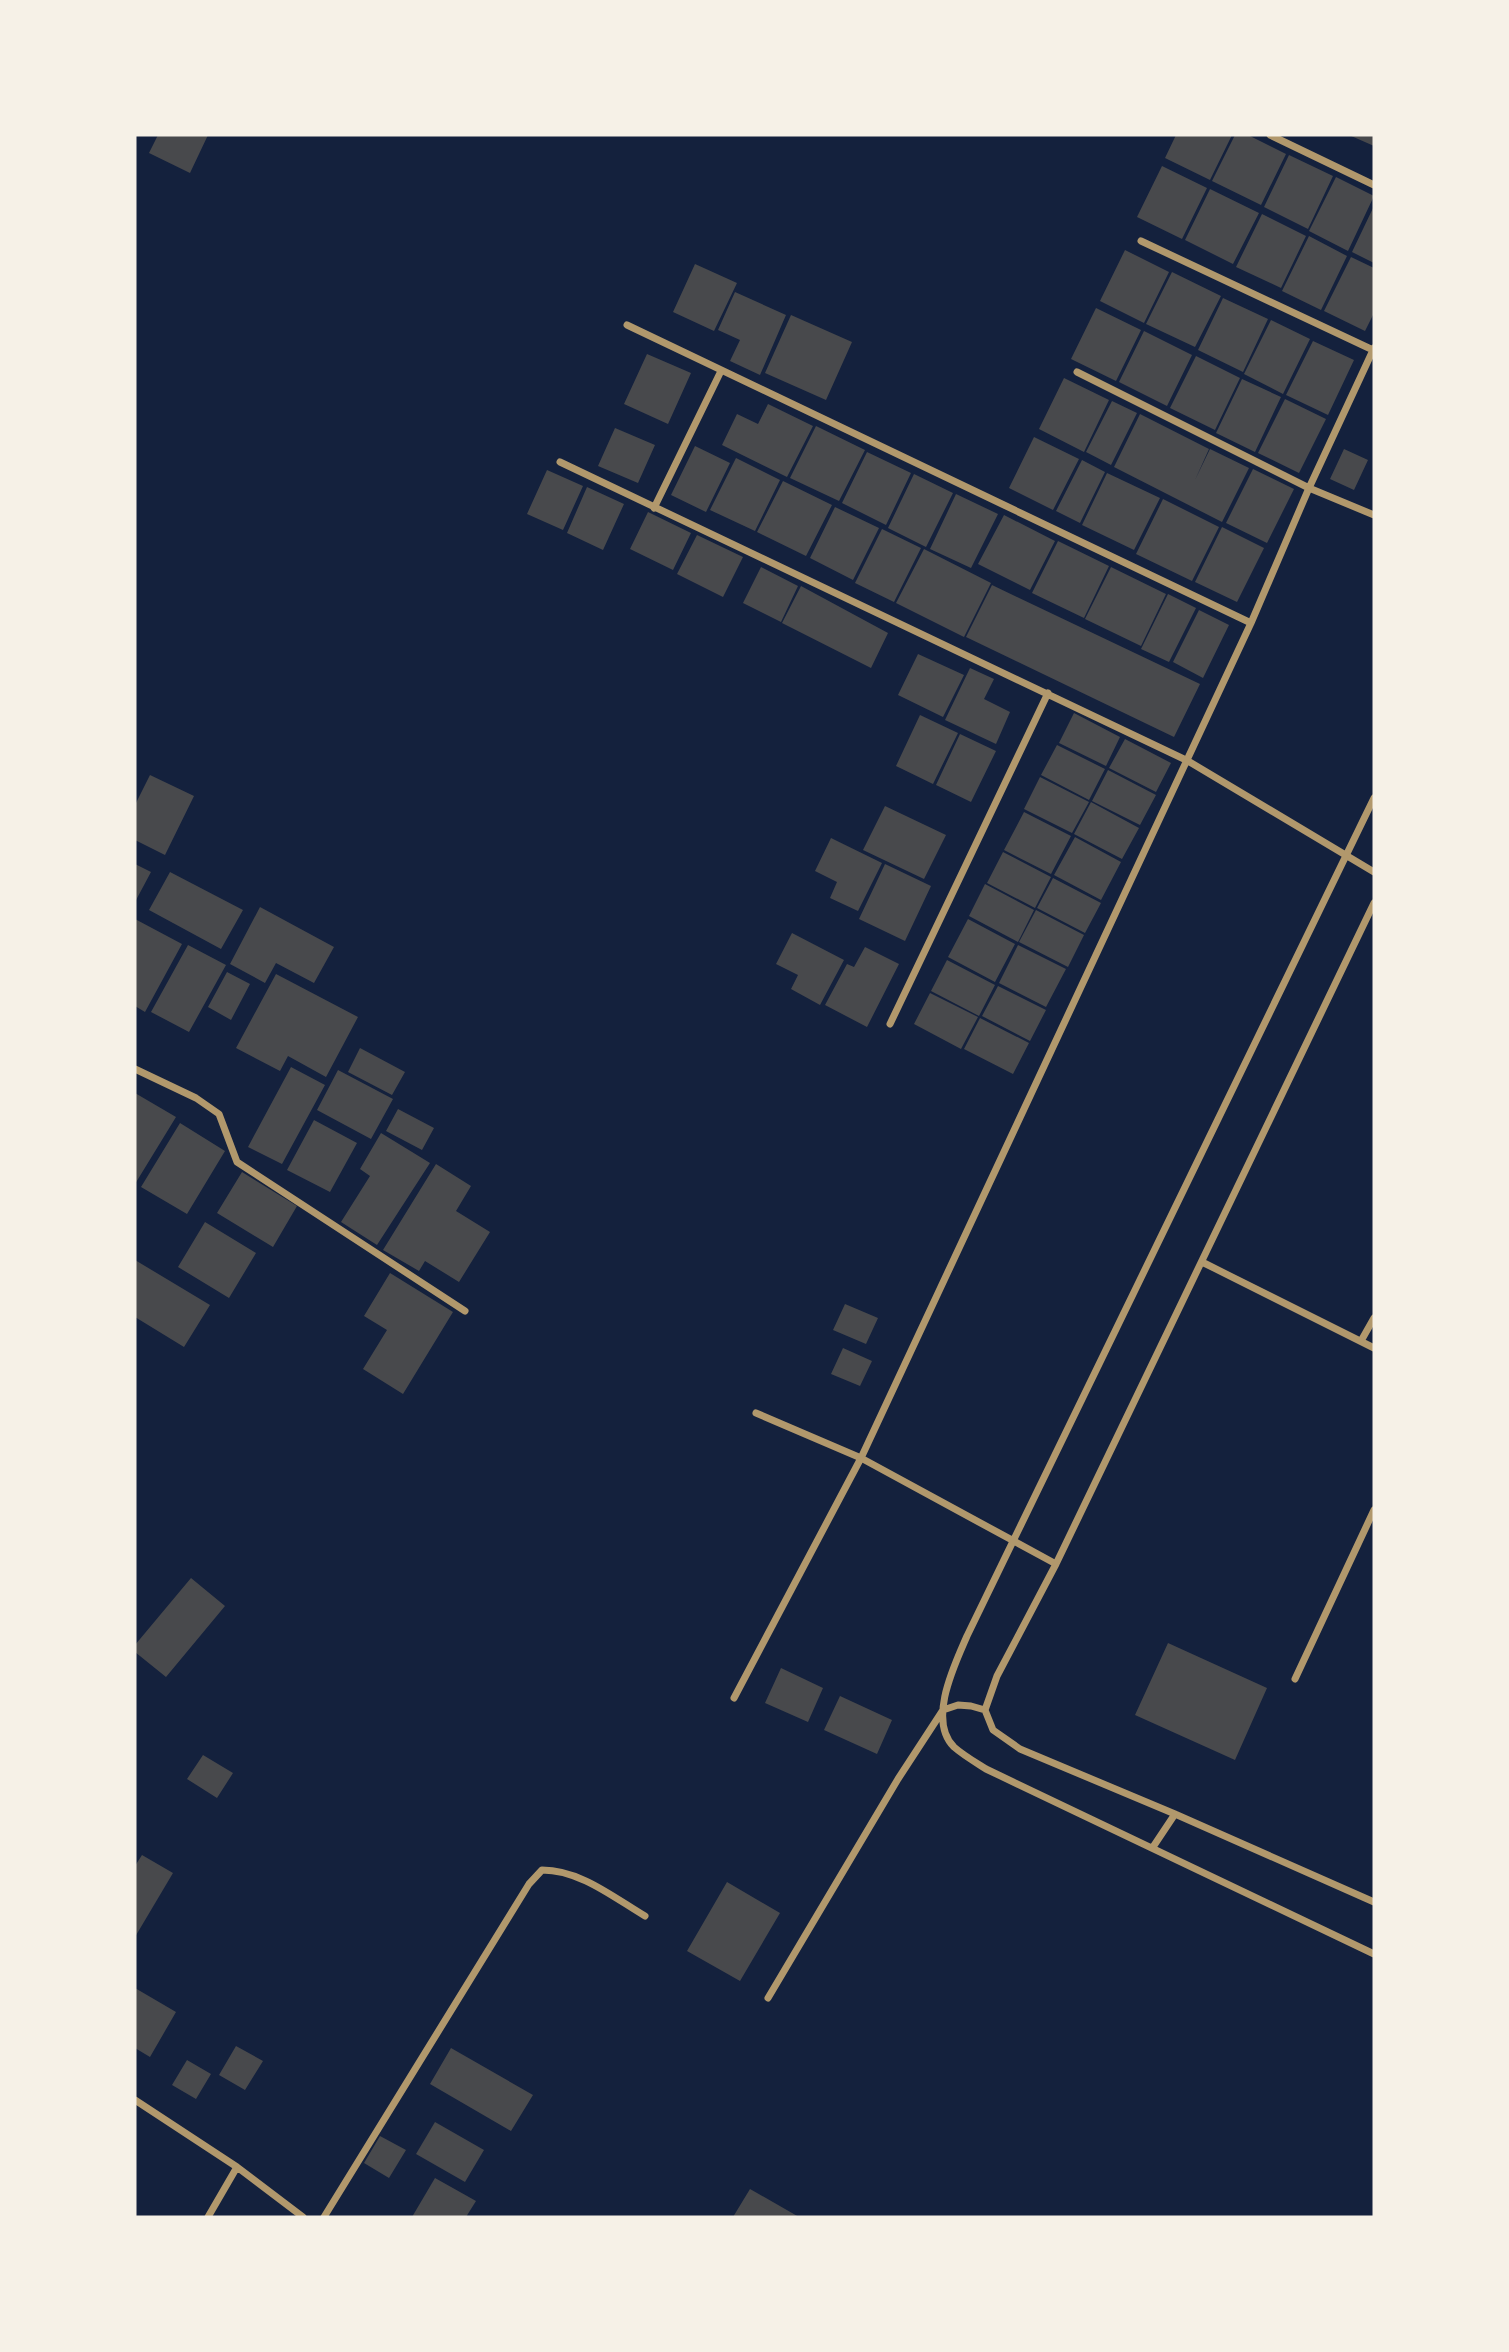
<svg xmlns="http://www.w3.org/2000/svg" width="1509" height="2352" viewBox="0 0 1509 2352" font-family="Rubik,sans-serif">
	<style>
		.building { fill: #48494c }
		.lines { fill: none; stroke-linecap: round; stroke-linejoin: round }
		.minor { stroke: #b1986c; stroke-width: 7 }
	</style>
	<rect width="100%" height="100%" fill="#14213d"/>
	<path class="building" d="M158,135H208L190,173L149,153Z
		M1176,135H1232L1210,180L1165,158Z
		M1235,135H1248L1286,154L1261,205L1212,181Z
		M1349,135H1374V146Z
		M1289,155L1333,176L1308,229L1264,207Z
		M1162,166L1207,188L1182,239L1137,217Z
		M1336,177L1374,196L1348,251L1309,231Z
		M1210,189L1259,213L1233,264L1185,240Z
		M1374,206V263L1352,252Z
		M1262,214L1306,236L1281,288L1236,267Z
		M1309,236L1347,256L1321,310L1282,291Z
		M1125,250L1169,272L1144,323L1100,301Z
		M1351,257L1374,268V313L1365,331L1324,311Z
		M695,264L737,283L714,331L673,312Z
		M1172,272L1221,296L1195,347L1146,324Z
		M735,292L786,315L760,375L730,361L740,340L718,330Z
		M1223,298L1268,319L1243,372L1198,350Z
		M1096,308L1141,330L1116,381L1071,359Z
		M791,315L852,342L826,400L765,373Z
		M1271,320L1310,339L1283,394L1244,374Z
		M1144,331L1192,355L1167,406L1119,382Z
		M1313,341L1354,360L1328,415L1286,395Z
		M647,354L691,373L668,424L624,404Z
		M1196,356L1240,378L1215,430L1170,408Z
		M1064,378L1109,400L1084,452L1039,429Z
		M1242,379L1281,397L1255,452L1216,433Z
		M1285,399L1326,419L1299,473L1258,453Z
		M1112,401L1137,413L1111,465L1086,452Z
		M768,404L813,426L787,477L722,445L737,414L758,424Z
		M1140,414L1209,449L1195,480L1210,449L1249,468L1222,522L1114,467Z
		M816,426L865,450L839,501L790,478Z
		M615,428L655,445L638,483L598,466Z
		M1034,437L1079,459L1053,510L1009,488Z
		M695,446L730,463L706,512L671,495Z
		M1344,449L1368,460L1354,490L1330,479Z
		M867,452L911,473L886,525L842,503Z
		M736,458L780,480L755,531L710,510Z
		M1082,460L1105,472L1080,523L1056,511Z
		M1253,469L1294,489L1267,543L1226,523Z
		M547,470L583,486L563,530L527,514Z
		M1107,473L1160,498L1134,550L1082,525Z
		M914,474L953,493L926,547L888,528Z
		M783,481L832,505L806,556L757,532Z
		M587,487L624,504L603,550L567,533Z
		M956,494L998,514L971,568L930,549Z
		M1163,499L1219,527L1192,581L1136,554Z
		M835,507L879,528L853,580L810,558Z
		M648,512L691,533L673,570L630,549Z
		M1004,515L1055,541L1030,590L978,564Z
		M1222,527L1264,548L1237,602L1195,582Z
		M882,529L921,548L894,602L855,583Z
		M697,535L743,557L723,597L677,574Z
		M1058,541L1109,566L1084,618L1032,593Z
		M924,549L991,583L964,637L896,603Z
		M761,567L798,586L781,622L743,603Z
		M1111,567L1166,594L1141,646L1085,619Z
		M992,585L1200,684L1174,737L966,637Z
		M801,586L888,633L871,668L782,623Z
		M1168,594L1196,608L1169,662L1141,649Z
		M1199,610L1229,625L1203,678L1173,662Z
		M918,654L964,675L943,717L898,695Z
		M970,668L994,679L984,699L1010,712L996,744L945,720Z
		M1074,713L1120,737L1106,766L1059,743Z
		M920,715L958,733L933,784L896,766Z
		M960,734L996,751L971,802L936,785Z
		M1125,739L1171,763L1156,792L1109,768Z
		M1057,745L1105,769L1089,800L1041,775Z
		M1108,770L1156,795L1140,825L1092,801Z
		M150,775L194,796L165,855L135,840V805Z
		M1040,777L1089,802L1072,833L1024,809Z
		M1091,802L1139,828L1122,859L1074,834Z
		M885,806L946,835L924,879L863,850Z
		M1024,812L1071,836L1051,874L1004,850Z
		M1075,837L1121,862L1101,900L1054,875Z
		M831,838L882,863L858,911L830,898L837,882L815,871Z
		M1003,852L1051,877L1035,908L987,883Z
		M135,864L151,872L135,902Z
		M885,864L931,886L905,941L859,919Z
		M170,872L243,910L221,949L149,910Z
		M1053,878L1101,903L1085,933L1037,908Z
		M985,884L1034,910L1018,942L969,916Z
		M260,907L334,947L314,983L276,963L265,983L230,964Z
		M1036,910L1084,935L1068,967L1019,942Z
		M135,919L182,944L145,1012L135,1006Z
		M968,919L1015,944L995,982L948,957Z
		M792,933L844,960L820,1005L791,989L798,975L776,964Z
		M188,945L226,965L189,1032L151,1012Z
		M1018,945L1066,969L1046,1007L999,983Z
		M865,947L899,964L867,1027L825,1005L847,964L854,967Z
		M947,960L995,985L979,1016L931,991Z
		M227,972L250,984L231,1020L208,1007Z
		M276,974L358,1017L326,1077L288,1056L280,1071L236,1048Z
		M998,986L1046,1010L1030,1041L982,1016Z
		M930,993L978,1017L961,1049L914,1024Z
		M980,1018L1029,1043L1013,1074L964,1049Z
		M360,1048L405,1072L392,1095L348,1072Z
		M291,1067L325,1085L282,1164L248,1147Z
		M338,1070L393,1099L371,1139L317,1110Z
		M135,1093L176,1117L135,1184Z
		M398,1109L434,1128L422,1150L386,1131Z
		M314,1120L357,1143L330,1192L287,1170Z
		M180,1123L225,1151L187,1214L141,1187Z
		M381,1133L430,1163L377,1245L341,1222L370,1176L360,1169Z
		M436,1164L471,1186L456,1211L490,1232L459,1282L425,1261L419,1271L383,1250Z
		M242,1172L297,1206L273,1247L217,1213Z
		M205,1222L256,1253L229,1298L178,1267Z
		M135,1260L210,1305L184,1347L135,1317Z
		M390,1273L453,1312L403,1394L363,1369L387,1330L364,1316Z
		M845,1304L878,1318L866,1344L833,1330Z
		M843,1348L872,1361L860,1386L831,1374Z
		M191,1578L225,1606L166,1677L135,1652V1645Z
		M1168,1643L1267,1688L1235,1760L1135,1715Z
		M781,1668L823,1688L808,1722L765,1703Z
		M840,1696L892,1720L877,1754L824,1730Z
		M203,1755L233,1773L217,1798L187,1779Z
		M142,1855L173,1873L135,1937V1866Z
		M727,1882L780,1913L740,1981L687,1951Z
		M135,1988L176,2012L150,2057L135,2048Z
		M236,2046L263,2061L245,2090L219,2075Z
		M451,2048L533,2095L511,2131L430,2084Z
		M187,2060L211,2074L196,2099L172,2085Z
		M435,2122L484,2150L465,2182L416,2154Z
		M380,2136L406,2150L389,2178L364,2163Z
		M435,2178L476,2201L466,2217H412Z
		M750,2189L799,2217H733Z"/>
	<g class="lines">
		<path class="minor" d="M1270,135L1374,185
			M1141,241L1373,350
			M627,325L1251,623
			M1077,372L1309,488L1374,515
			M560,462L1188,761L1374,872
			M654,508L721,371
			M1374,798L967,1636C955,1664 927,1720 954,1747C963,1755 975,1762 986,1769L1374,1954
			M1374,903L1056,1564L997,1676L985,1710L993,1730L1020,1749L1175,1814L1374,1902
			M890,1024L1048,693
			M135,1069L196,1098L219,1114L237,1162L465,1311
			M1202,1262L1374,1348
			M1361,1341L1374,1318
			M756,1413L861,1458L1056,1564
			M1295,1679L1374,1510
			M734,1698L861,1458L1251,623L1309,488L1374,348
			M1153,1847L1175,1814
			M768,1998L898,1779L943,1710L958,1705L971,1706L985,1710
			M135,2100L237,2167L303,2217
			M208,2217L237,2167
			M324,2217L529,1884L542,1870C580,1870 613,1897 645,1916"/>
	</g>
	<rect width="1509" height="2352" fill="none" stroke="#f6f1e7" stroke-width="273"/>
</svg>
